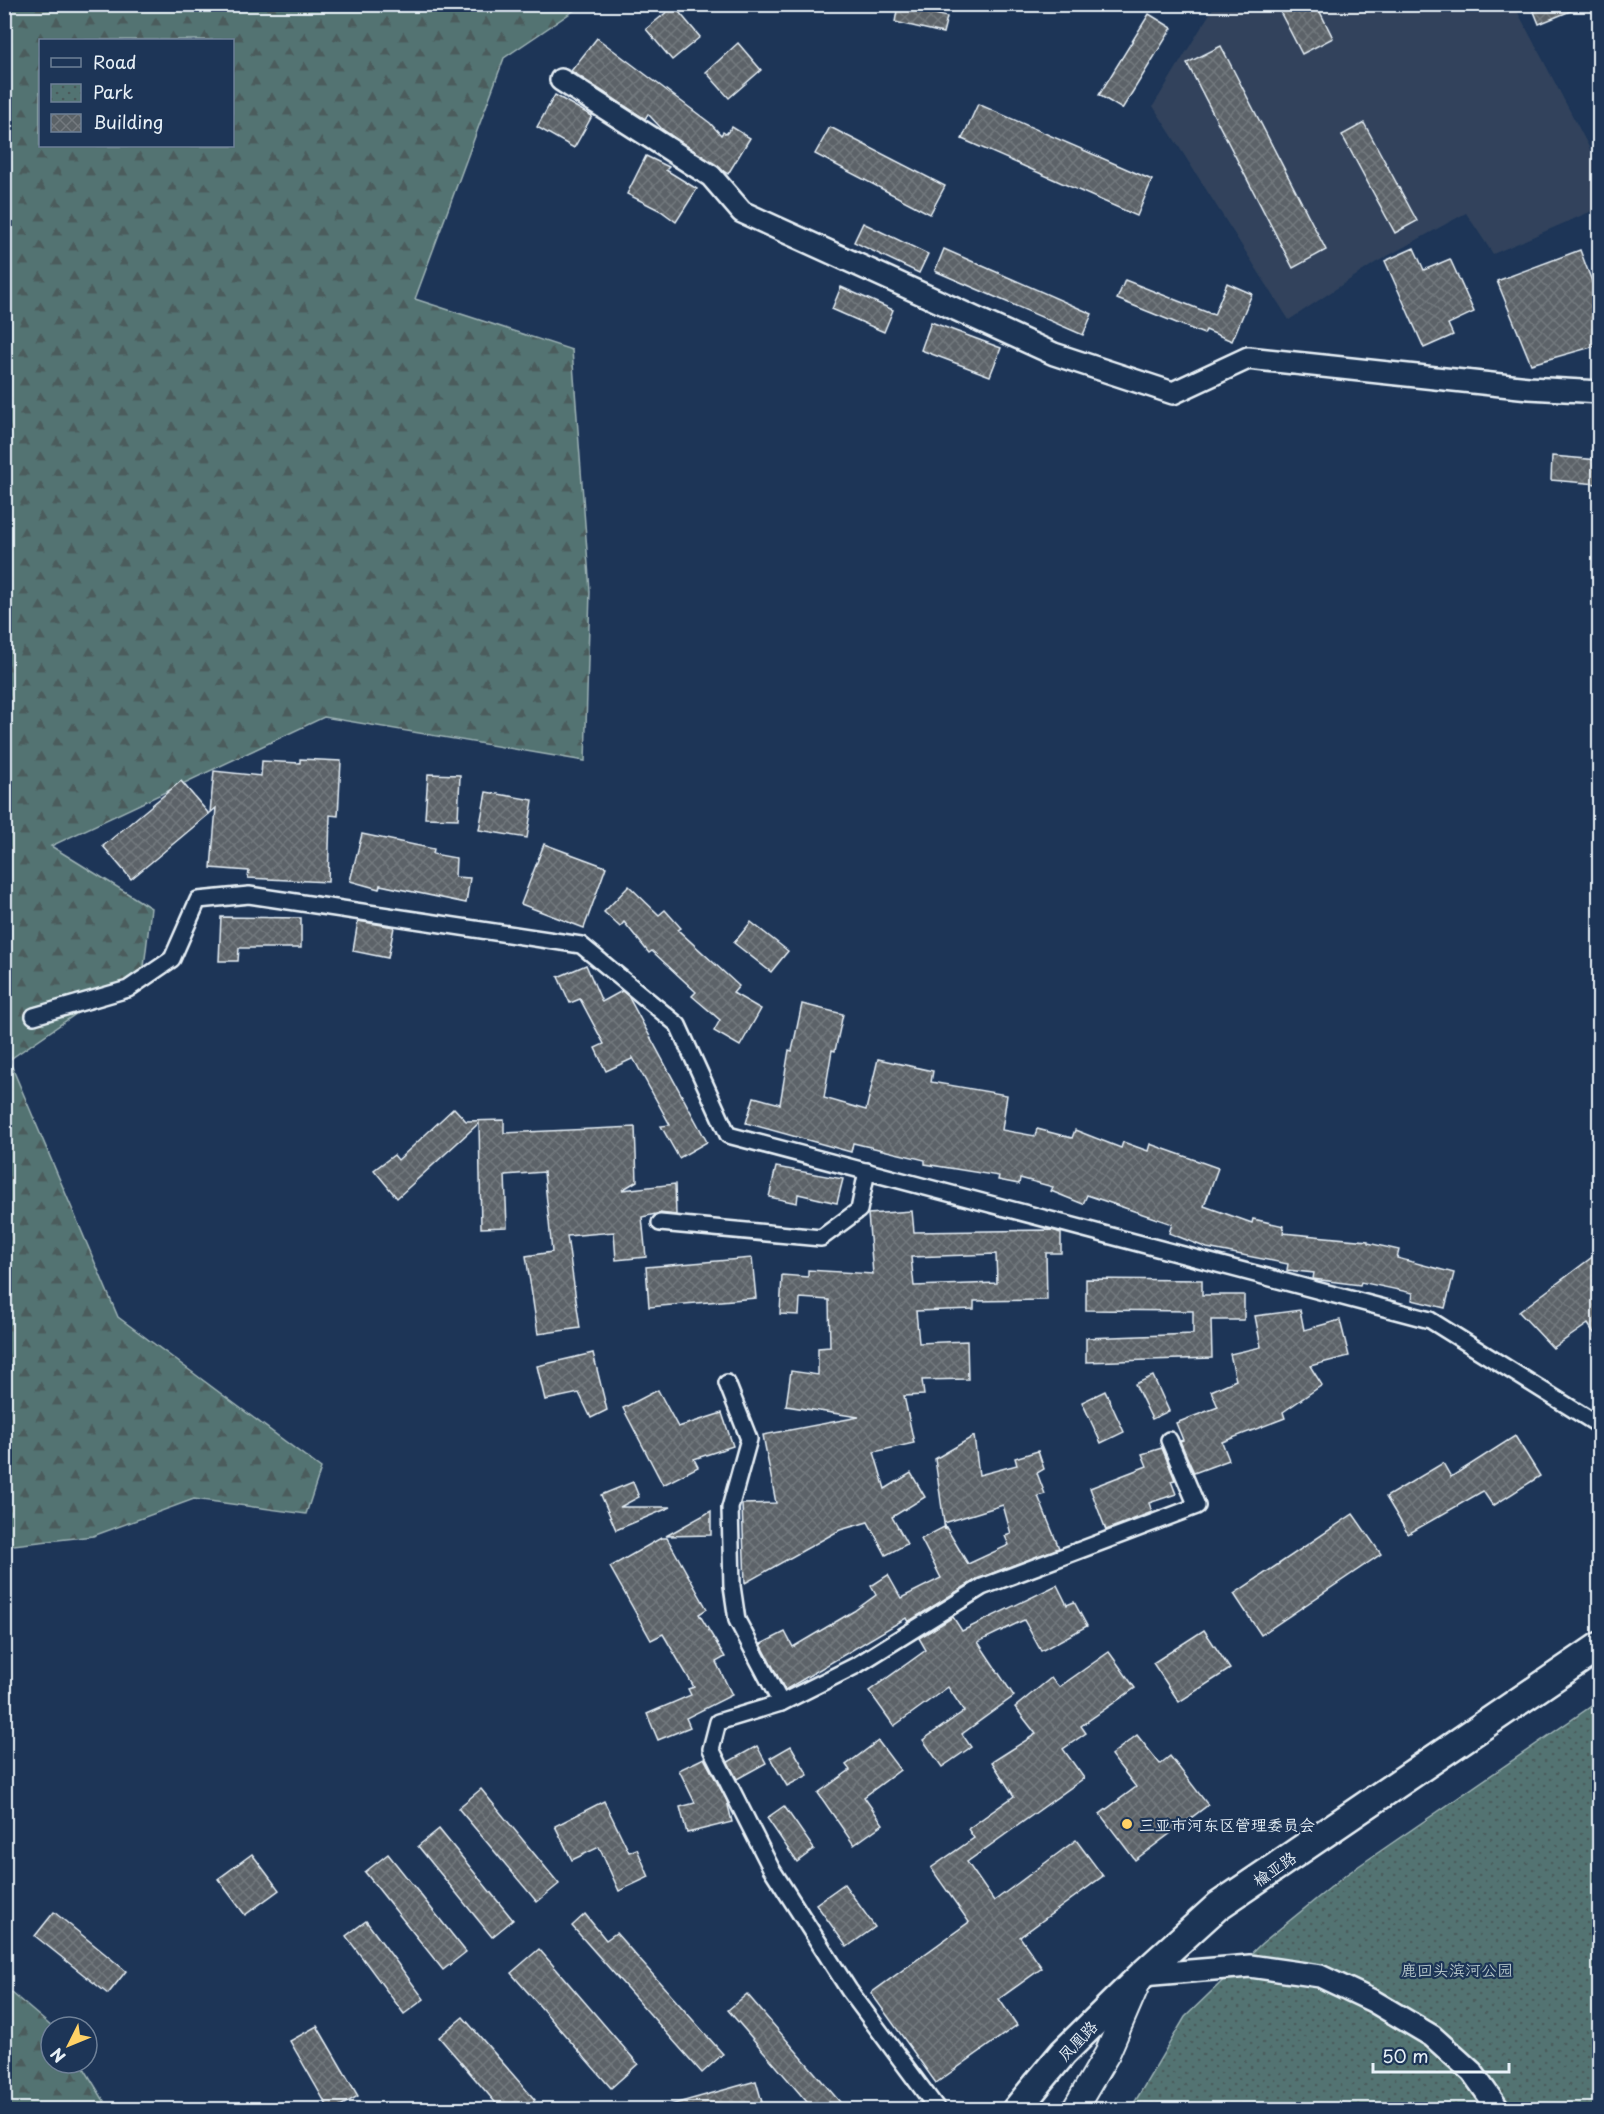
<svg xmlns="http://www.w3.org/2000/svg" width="1604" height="2114" viewBox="0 0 1604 2114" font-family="'Playpen Sans','LXGW WenKai TC',sans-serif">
<defs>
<pattern id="forest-firs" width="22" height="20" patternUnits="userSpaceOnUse" patternTransform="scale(1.5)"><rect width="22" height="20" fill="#527372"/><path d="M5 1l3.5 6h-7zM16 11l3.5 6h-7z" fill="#4b5b5c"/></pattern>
<pattern id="park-dots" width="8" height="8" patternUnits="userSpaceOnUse" patternTransform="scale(1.5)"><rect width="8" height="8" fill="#527372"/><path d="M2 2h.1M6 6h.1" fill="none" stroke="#4b5b5c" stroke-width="1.8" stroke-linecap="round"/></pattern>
<pattern id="building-cross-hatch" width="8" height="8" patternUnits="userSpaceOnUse" patternTransform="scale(1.5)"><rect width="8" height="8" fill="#5b6267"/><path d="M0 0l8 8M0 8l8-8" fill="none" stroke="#73797e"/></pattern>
</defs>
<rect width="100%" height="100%" fill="#1d3557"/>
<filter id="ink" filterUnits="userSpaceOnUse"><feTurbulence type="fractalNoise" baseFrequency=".0167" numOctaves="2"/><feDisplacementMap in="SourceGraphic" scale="12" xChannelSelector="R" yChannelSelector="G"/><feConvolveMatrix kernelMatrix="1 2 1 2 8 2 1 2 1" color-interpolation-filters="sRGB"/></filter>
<g filter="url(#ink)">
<path fill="#30425c" d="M1215,5H1514L1599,166V208L1493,254L1466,213L1375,263L1289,320L1153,106Z"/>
<g fill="url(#forest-firs)" stroke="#9db2b5" stroke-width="1.5" fill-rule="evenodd">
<path d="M4,5H582L504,58L415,299L572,350L590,591L585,761L324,717L51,846L151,908L144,967L9,1060L118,1317L321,1468L306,1514L194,1499L93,1536L5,1546ZM40,40H232V146H40Z"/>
<path d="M5,1987L52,2027L51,2063H81L109,2109H5Z"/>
</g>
<path fill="url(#park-dots)" stroke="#9db2b5" stroke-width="1.5" d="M1599,1701V2109L1130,2110L1185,2017L1262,1943L1347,1874Z"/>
<g fill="url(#building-cross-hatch)" stroke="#e8f1f8" stroke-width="1.5" fill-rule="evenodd">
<path d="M1276,4H1316L1333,38L1302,54Z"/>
<path d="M1531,4H1585V5L1539,24Z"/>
<path d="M898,5L947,17L943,33L895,22Z"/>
<path d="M674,6L700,37L672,60L646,29Z"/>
<path d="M1149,14L1172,28L1122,109L1099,95Z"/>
<path d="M597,38L710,123L721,135L723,132L726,134L732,127L750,138L728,174L662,129L648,114L645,119L571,71Z"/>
<path d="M738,43L761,70L729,98L706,72Z"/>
<path d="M1221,46L1326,250L1293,268L1187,63Z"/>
<path d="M555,95L592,116L574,148L537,127Z"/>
<path d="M978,104L1152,180L1137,216L962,139Z"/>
<path d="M1364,123L1417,221L1395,233L1342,135Z"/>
<path d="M830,127L945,186L930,214L815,154Z"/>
<path d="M646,156L669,167L666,170L697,189L676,222L661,211L627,194Z"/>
<path d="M863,223L928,254L919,273L854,242Z"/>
<path d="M1414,248L1424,270L1450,259L1474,312L1448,324L1453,335L1424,348L1385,261Z"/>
<path d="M944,249L1092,314L1083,335L935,271Z"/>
<path d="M1580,250L1599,300V345L1531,364L1497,281Z"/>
<path d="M1125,280L1214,315L1227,283L1252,294L1232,341L1206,330L1204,334L1117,299Z"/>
<path d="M841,287L893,310L884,332L832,309Z"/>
<path d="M931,322L1001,348L990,376L921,350Z"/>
<path d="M1552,456L1599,460L1598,484L1551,480Z"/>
<path d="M300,759L341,761L338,816L330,815L328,882L248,878L249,871L211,868L216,808L210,813L214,771L261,776L262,761L300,763Z"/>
<path d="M428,774L460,775L458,819L425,818Z"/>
<path d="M181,781L209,814L131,879L103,846Z"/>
<path d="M486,792L533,800L527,838L479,830Z"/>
<path d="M362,834L434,849L433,854L456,858L455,877L470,878L466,903L380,885L379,889L350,881Z"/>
<path d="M544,844L606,867L584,928L521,904Z"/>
<path d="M629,886L659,915L665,910L681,928L678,930L739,986L733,993L761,1009L740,1046L714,1031L720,1020L692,996L696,992L652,951L649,953L624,922L620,927L604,912Z"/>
<path d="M221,917L301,918V948H239L238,961H219Z"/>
<path d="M358,921L394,927L388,958L353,951Z"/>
<path d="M751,922L788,951L771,972L734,943Z"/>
<path d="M586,965L602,1002L622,991L628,996L707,1142L679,1158L661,1126L670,1125L632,1056V1059L606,1071L595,1048L604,1044L580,999L570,1003L558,977Z"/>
<path d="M802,1004L843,1014L835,1051L832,1050L824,1098L866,1110L878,1059L933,1071L931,1082L1007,1095L1002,1130L1035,1136L1037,1129L1072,1138L1075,1130L1121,1148L1123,1142L1148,1151L1150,1144L1218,1168L1204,1206L1252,1223L1253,1219L1284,1226L1283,1233L1368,1241V1243L1399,1250L1397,1258L1454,1273L1445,1308L1412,1300L1413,1293L1361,1282L1360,1285L1313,1279L1314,1273L1287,1270L1288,1264L1207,1248L1169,1233L1172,1224L1087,1195L1083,1204L1051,1191L1053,1187L1020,1178L1019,1184L998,1180L999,1176L925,1164V1160L853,1143L851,1152L746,1123L754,1097L780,1104L789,1050L792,1051Z"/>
<path d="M454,1108L466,1121L504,1120V1133L635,1127L637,1181L622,1190L675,1184L676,1215L660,1213L642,1217L646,1257L616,1260L614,1232L567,1236L580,1328L538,1334L526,1256L552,1252L544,1172L505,1175L507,1227L481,1228L479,1123L397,1198L374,1170L394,1155L398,1160Z"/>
<path d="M776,1167L843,1179L837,1203L798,1194L797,1203L769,1197Z"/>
<path d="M912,1211L914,1232L1052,1230L1061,1233V1253H1046L1047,1300L974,1301V1309L916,1311L919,1343L967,1341L968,1379L922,1380L924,1395L904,1396L914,1443L874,1452L885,1489L911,1473L925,1497L892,1517L907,1544L886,1555L868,1522L840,1530L745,1583L742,1504L776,1503L763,1435L859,1417L786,1406L791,1371L818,1375V1348L830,1347L829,1300L800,1298L799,1315L780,1314L782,1275L808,1277V1270L873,1274L868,1214ZM996,1254L997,1283L914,1286L911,1257Z"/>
<path d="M1599,1252V1341L1588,1324L1553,1348L1519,1312Z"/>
<path d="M752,1258L756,1298L649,1307L646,1267Z"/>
<path d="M1086,1279L1202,1280V1295H1244V1320H1211L1212,1358L1086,1362V1338L1193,1334V1311L1086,1310Z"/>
<path d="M1300,1310L1304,1330L1340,1320L1349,1356L1310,1366L1322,1385L1283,1412L1285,1418L1222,1442L1229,1460L1194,1473L1180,1441L1183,1440L1176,1423L1218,1407L1211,1391L1236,1380L1230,1354L1261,1347L1255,1316Z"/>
<path d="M593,1353L607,1410L591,1418L579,1393L545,1400L537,1366Z"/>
<path d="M1153,1376L1169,1411L1152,1419L1135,1384Z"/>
<path d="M658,1390L678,1427L722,1413L733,1446L694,1459L698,1467L663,1485L623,1408Z"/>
<path d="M1105,1391L1124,1432L1101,1443L1082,1402Z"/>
<path d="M974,1436L979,1475L1017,1465L1015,1458L1038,1451L1044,1469L1037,1473L1045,1494L1038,1496L1059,1548L977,1579L908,1622L906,1618L785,1690L761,1644L785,1632L793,1647L854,1611L876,1595L871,1586L888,1575L901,1598L941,1578L921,1539L944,1527L945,1530L944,1524L968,1564L1009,1545L1005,1536L1011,1534L1003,1505L944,1523L935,1459Z"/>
<path d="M1515,1436L1540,1476L1493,1506L1483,1491L1408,1534L1386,1497L1443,1463L1451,1477Z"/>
<path d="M1162,1448L1175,1480L1171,1481L1176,1494L1149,1503L1152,1512L1106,1530L1090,1488L1147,1466L1142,1454Z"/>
<path d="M633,1482L639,1497L620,1507H671L616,1530L601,1495Z"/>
<path d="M711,1511V1535L666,1536Z"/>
<path d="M1353,1514L1381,1554L1261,1635L1234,1594Z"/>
<path d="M661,1538H667L707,1609L699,1614L725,1657L716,1662L732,1695L686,1718L690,1727L658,1740L647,1714L691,1695L688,1689L694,1687L663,1634L651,1640L610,1567Z"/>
<path d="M1057,1585L1067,1605L1074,1602L1087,1626L1041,1651L1024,1620L978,1642L1014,1696L962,1734L971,1747L942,1767L923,1740L964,1711L948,1687L894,1726L869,1691L926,1650L919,1638L953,1617L962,1631Z"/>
<path d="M1204,1630L1230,1669L1179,1702L1153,1663Z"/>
<path d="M1109,1652L1135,1688L1081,1726L1086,1733L1063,1749L1084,1778L967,1862L994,1901L1076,1840L1103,1876L1020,1937L1042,1968L999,1999L1017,2025L936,2083L871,1993L969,1922L931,1868L974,1838L968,1829L1014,1796L992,1762L1036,1734L1015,1707L1051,1678L1059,1687Z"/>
<path d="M1137,1735L1160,1764L1170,1756L1208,1805L1135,1860L1100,1814L1136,1787L1111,1755Z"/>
<path d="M878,1741L900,1770L864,1797L883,1824L854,1845L818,1793L850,1770L846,1765Z"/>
<path d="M757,1746L766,1763L737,1779L728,1762Z"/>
<path d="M791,1746L808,1775L787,1786L770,1758Z"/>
<path d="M704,1758L727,1801L732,1822L687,1833L680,1807L695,1803L679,1770Z"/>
<path d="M481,1789L559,1884L537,1902L458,1808Z"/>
<path d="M604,1801L629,1852L637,1849L649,1877L619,1891L599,1847L572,1860L555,1826Z"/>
<path d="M784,1806L814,1849L797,1862L767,1818Z"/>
<path d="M439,1829L513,1920L492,1937L418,1846Z"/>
<path d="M252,1854L279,1890L245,1915L218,1879Z"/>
<path d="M388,1854L466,1952L443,1970L365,1872Z"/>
<path d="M844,1884L875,1927L847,1947L816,1904Z"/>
<path d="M54,1912L126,1971L108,1994L35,1936Z"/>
<path d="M585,1914L606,1940L616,1933L723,2054L702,2073L572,1926Z"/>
<path d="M366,1921L424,1999L404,2014L346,1936Z"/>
<path d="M539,1949L638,2064L611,2088L511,1973Z"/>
<path d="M747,1994L846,2109H813L728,2010Z"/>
<path d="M463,2017L535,2100L524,2109H501L439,2037Z"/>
<path d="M317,2026L358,2096L335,2109H329L290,2041Z"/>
<path d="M756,2081L764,2109H670V2105Z"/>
</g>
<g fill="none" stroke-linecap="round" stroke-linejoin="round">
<g stroke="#e8f1f8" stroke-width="20">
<g id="street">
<path d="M34,1016L128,989L172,959L198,900L249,895L581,945L678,1025L728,1135L1430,1320L1600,1426"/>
<path d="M660,1223L821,1238L859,1210L867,1171"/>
<path d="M727,1383L749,1439L730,1508L732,1586L737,1620L781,1703L718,1722L711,1749L771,1868L849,1990L938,2110"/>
<path d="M781,1703L857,1665L982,1587L1197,1506L1169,1440"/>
</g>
</g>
<g stroke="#e8f1f8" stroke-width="26">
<g id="secondary">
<path d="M561,80L711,176L742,212L1054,354L1173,393L1248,358L1529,388L1600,392"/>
<path d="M1142,1975L1250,1966L1320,1976L1373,2001L1432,2036L1472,2072L1499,2110"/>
</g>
</g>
<g stroke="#e8f1f8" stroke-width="28">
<path id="primary" d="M1074,2110L1107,2054L1139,1980"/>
</g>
<g stroke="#e8f1f8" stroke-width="32">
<path id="highway" d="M1016,2110L1063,2053L1142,1975L1218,1906L1600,1646"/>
</g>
<use href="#street" stroke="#1d3557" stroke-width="15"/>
<use href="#secondary" stroke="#1d3557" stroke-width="21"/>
<use href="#primary" stroke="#1d3557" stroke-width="24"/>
<use href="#highway" stroke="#1d3557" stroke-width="27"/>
</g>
</g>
<circle fill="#ffd166" stroke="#1d3557" stroke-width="2" cx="1127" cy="1824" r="6"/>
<g text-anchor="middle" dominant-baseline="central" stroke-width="4.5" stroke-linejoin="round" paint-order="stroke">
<g font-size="16" fill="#e8f1f8" stroke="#1d3557" text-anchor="start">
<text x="1139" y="1824">三亚市河东区管理委员会</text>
</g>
<g font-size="16" fill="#e8f1f8" stroke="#1d3557">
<text transform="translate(1274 1868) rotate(-34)">榆亚路</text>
<text transform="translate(1077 2040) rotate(-46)">凤凰路</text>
</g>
<g font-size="16" fill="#b4c5c9" stroke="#1d3557">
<text x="1457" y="1969">鹿回头滨河公园</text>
</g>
</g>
<rect width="1604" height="2114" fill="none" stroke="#1d3557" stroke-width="24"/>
<rect x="12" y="12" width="1580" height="2090" fill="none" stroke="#e8f1f8" stroke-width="2" filter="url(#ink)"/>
<rect x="39" y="39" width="195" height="108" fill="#1d3557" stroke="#6e8097" stroke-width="1.5"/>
<rect x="51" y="58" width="30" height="9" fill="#1d3557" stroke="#6e8097" stroke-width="1.5"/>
<text x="93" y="69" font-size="18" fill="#e8f1f8">Road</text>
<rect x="51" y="84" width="30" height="18" fill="url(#park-dots)" stroke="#6e8097" stroke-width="1.5"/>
<text x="93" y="99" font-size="18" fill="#e8f1f8">Park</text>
<rect x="51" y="114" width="30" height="18" fill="url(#building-cross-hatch)" stroke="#6e8097" stroke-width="1.5"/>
<text x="93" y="129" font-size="18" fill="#e8f1f8">Building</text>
<g transform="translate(69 2045) rotate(227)"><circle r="28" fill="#1d3557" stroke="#6e8097" stroke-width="1.5"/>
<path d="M0-4.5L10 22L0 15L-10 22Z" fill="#ffd166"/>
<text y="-9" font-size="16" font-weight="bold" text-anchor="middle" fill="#e8f1f8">N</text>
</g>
<path d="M1373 2063v9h136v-9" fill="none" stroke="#e8f1f8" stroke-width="3"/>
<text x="1382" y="2063" font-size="18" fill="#e8f1f8" stroke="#1d3557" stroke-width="4.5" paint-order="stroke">50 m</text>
</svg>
